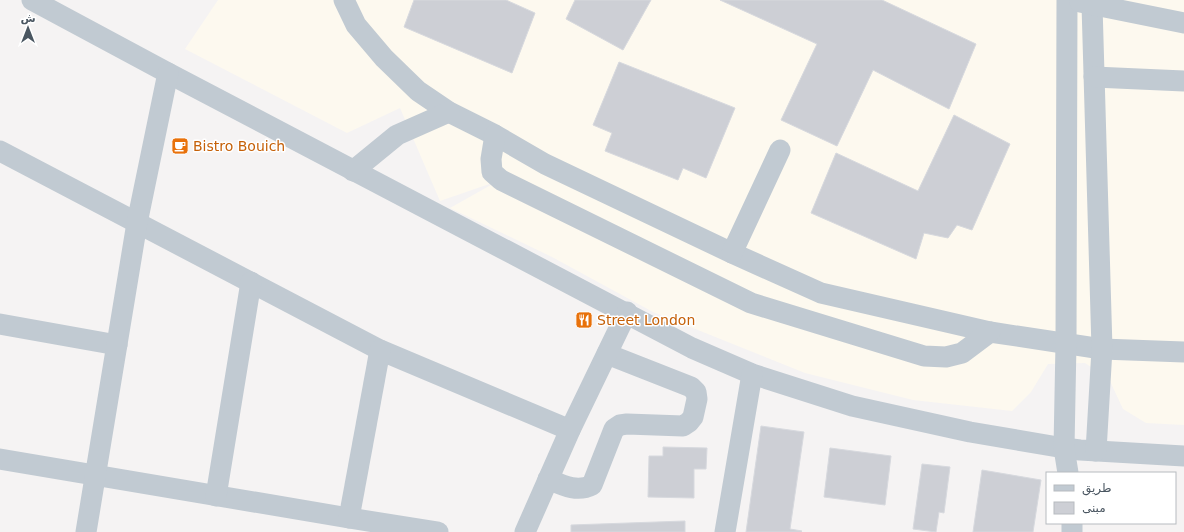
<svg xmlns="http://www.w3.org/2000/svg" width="1184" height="532" viewBox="0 0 1184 532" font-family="'DejaVu Sans',Vazirmatn,sans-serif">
<rect width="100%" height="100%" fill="#f5f3f3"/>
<path fill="#fdf9ef" d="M218,0H1184V425L1146,423L1123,409L1109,379L1085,363L1048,364L1031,392L1012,411L913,400L805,373L653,312L552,257L450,208L498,181L440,201L400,108L347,133L185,49Z"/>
<g fill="#cdcfd5" stroke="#d7d9de">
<path d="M414,0H506L535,13L512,73L404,27Z"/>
<path d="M575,0H651L623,50L566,19Z"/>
<path d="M720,0H882L976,44L949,109L873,70L837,146L781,120L817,44Z"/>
<path d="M619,62L735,108L706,178L683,168L678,180L605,151L612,133L593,125Z"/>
<path d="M954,115L1010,144L972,230L957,225L948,238L924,233L916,259L811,213L836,153L918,191Z"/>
<path d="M761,426L804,432L790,529L802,531L801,532H746Z"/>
<path d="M663,447L707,448L706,469H694V498L648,497L649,456H663Z"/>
<path d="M830,448L891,456L885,505L824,497Z"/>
<path d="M922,464L950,467L944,513L939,512L936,532L913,529Z"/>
<path d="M982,470L1041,480L1033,532H973Z"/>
<path d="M685,521V532H571V525Z"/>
</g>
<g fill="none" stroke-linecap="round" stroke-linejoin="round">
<g stroke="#c1cad2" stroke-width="21">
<path d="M32,0L168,73L692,348L752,374L852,406L970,432L1064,448L1080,450L1184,456"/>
<path d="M344,0L356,25L384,58L418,91L449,112L495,135L545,164L732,253L821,293L990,332L1102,349L1184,352"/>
<path d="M1067,0L1066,343L1064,448L1068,473"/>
<path d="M1093,0L1092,5L1102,349L1096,451"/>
<path d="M1080,2L1184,23"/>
<path d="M1094,77L1184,81"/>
<path d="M495,135L491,159L492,172L501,180L751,303L924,356L946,357L962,353L990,332"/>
<path d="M0,151L380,350L570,430"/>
<path d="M353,171L397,135L449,112"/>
<path d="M732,253L780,150"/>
<path d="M0,324L117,345"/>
<path d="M0,459L349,518L438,532"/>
<path d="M548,479C562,485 577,493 592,485L614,429L620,425L627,424L683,426L689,422L693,417L697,399L696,392L691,387L607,354"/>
<path d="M216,496L251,282"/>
<path d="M349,518L380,350"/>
<path d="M86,532L137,223L168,73"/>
<path d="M525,532L570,430L627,312"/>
<path d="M725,532L752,374"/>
<path d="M1072,532V523"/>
</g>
</g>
<defs>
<g id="cafe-square" transform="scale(0.9)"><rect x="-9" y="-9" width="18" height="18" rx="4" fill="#e8710a" stroke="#fff"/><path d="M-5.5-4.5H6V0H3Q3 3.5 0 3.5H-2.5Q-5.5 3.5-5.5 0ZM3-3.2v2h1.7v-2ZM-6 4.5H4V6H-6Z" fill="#fff"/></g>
<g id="restaurant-square" transform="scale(0.9)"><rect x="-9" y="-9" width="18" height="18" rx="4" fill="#e8710a" stroke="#fff"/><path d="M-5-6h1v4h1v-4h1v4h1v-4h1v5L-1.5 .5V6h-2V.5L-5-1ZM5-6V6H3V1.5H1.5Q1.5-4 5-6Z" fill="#fff"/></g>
</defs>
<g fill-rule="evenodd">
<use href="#cafe-square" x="180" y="146"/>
<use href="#restaurant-square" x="584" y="320"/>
</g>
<g text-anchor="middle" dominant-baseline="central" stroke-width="3" stroke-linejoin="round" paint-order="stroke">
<g font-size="14" fill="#c56008" stroke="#fff" text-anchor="start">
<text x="193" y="146">Bistro Bouich</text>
<text x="597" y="320">Street London</text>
</g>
</g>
<rect x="1046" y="472" width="130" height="52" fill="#ffffff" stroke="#b7bbc0"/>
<rect x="1054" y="485" width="20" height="6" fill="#c1cad2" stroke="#b7bbc0"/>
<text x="1082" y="492" font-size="12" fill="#4a5661">طريق</text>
<rect x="1054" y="502" width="20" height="12" fill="#cdcfd5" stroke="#b7bbc0"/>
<text x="1082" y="512" font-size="12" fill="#4a5661">مبنى</text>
<g transform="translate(28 28)" stroke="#ffffff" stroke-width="3" paint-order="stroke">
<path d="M0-3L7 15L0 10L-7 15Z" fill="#4a5661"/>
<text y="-6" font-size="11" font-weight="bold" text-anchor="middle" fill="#4a5661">ش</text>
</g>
</svg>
